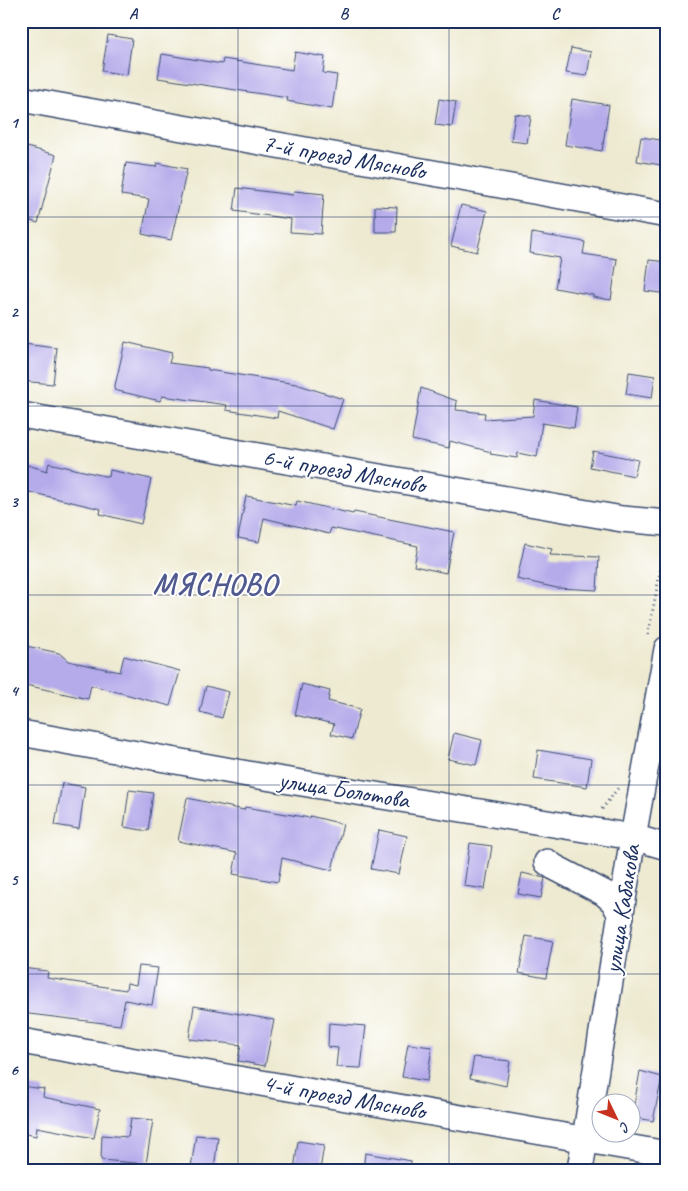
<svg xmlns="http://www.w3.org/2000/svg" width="688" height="1191" viewBox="0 0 688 1191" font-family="Caveat,sans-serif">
<rect width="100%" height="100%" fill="#fff"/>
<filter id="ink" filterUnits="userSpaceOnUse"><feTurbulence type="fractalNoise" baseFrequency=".02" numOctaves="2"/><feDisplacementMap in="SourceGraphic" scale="10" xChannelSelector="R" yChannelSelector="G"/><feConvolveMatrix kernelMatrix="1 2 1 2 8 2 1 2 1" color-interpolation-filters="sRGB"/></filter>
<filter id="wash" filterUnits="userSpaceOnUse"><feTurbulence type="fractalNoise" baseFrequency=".0096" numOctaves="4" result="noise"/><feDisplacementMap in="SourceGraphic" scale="20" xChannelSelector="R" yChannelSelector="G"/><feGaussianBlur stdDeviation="1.12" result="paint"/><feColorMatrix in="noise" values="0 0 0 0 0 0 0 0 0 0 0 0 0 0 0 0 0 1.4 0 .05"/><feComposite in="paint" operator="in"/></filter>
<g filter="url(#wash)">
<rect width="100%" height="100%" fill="#eeead1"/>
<g id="blocks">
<g fill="#b5abea">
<path d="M108,35L132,39L127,75L102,71Z"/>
<path d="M571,48L591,52L587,76L566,73Z"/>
<path d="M295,52L325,57L323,73L337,75L332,109L287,101L288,98L158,78L162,54L222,64L223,59L292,70Z"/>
<path d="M439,99L456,102L452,127L435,125Z"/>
<path d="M572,99L609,105L602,151L565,145Z"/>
<path d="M515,114L531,116L527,143L511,141Z"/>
<path d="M641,137L667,141V166L637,161Z"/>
<path d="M27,147L56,155L38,223L21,218V168Z"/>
<path d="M126,163L156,167L157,163L187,169L171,240L142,234L149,199L121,195Z"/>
<path d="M237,188L293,195L294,191L324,194L321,234L290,232L291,219L234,211Z"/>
<path d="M461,205L487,211L477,252L451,246Z"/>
<path d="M375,206L397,207L396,232H375Z"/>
<path d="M532,233L585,242L583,254L617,259L611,300L593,297V295L555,288L560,258L530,253Z"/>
<path d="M649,260L667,262V294L645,291Z"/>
<path d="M125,342L172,353L169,363L208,368V370L296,384L343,399L333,429L278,411L277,418L226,410L227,405L162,396L160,401L114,390Z"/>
<path d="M23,344L57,348L53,384L21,381Z"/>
<path d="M629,372L655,376L652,398L626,394Z"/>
<path d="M421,388L457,401L456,410L485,413L484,419L533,416L535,400L577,407L574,428L542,423L537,457L518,453L517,458L490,454L491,452L450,441L449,448L412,440Z"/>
<path d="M593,451L638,460L634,476L590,467Z"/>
<path d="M21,463L47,471L49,463L109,477L110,470L151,479L141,524L100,514L101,509L21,490Z"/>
<path d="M246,496L296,506L297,501L353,514L354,512L454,532L446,573L414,566L418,546L331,528L329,534L264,518L259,542L238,538Z"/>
<path d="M525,543L552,549L550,555L599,557L597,590L557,588L517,579Z"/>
<path d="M21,645L59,653L68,661L120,672L124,656L180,671L170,706L91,685L88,699L21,684Z"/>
<path d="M302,684L330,691L328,701L360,709L352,739L331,734L334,724L295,715Z"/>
<path d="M206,686L229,692L222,718L200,712Z"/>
<path d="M454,733L482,740L476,765L448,759Z"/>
<path d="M538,750L591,759L587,787L534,779Z"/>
<path d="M62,783L85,787L79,829L55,825Z"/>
<path d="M129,790L153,793L148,831L124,827Z"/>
<path d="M187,798L244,810L245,807L310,818V816L343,824L332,870L282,858L278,882L233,874L237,853L178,841Z"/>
<path d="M379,830L407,836L399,874L371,869Z"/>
<path d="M470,843L492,846L485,889L464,886Z"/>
<path d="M522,873L545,878L541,898L518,894Z"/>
<path d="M526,936L553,941L546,978L519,973Z"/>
<path d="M139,966L158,968L152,1005L125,1000L120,1025L21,1013V968L48,971L47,978L126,990L127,983L136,985Z"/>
<path d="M194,1006L274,1020L265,1066L238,1061L241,1045L189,1039Z"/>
<path d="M329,1023L366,1026L361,1068L336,1067L338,1048L328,1047Z"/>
<path d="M408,1044L432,1047L427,1081L402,1077Z"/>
<path d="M474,1057L510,1061L506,1086L470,1078Z"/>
<path d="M640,1071L662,1077L653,1121L632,1117Z"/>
<path d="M21,1086L44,1089L43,1097L100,1109L94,1138L37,1127L36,1136L21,1133Z"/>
<path d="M131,1118L153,1120L146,1164L101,1160L102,1135L128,1137Z"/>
<path d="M196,1135L218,1137L214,1170L191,1167Z"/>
<path d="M298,1141L324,1145L320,1170H294Z"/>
<path d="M365,1153L411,1161L410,1170H363Z"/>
</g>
</g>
</g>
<g filter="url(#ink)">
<use href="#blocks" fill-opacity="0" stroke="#3b4b6f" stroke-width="1"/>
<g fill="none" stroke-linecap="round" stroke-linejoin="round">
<g stroke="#3b4b6f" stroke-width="28">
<g id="minor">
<path d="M21,99L667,215"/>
<path d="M21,415L622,519L667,523"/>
<path d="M21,733L259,776L633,837L667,847"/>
<path d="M547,862L554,867L604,893L614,902L621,916"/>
<path d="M21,1041L667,1154"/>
<path d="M580,1170L633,837L667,649"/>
</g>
</g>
<g stroke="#3b4b6f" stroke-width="3" stroke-dasharray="1 4" stroke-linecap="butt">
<path d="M648,635L665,546"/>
<path d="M602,809L618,788"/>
</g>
<use href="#minor" stroke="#fff" stroke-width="25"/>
</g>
</g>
<path fill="none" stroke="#1b2f5e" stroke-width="1" stroke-opacity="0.55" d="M238,21V1170M449,21V1170M21,217H667M21,406H667M21,595H667M21,785H667M21,974H667"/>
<g text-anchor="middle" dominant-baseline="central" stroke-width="4" stroke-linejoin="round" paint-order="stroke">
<g font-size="25" fill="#1b2f5e" stroke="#fff">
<text transform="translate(344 157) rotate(10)">7-й проезд Мясново</text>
<text transform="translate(344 471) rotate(10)">6-й проезд Мясново</text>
<text transform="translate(344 790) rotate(9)">улица Болотова</text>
<text transform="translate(622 909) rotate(-81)">улица Кабакова</text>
<text transform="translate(344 1097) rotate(10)">4-й проезд Мясново</text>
</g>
<g font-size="30" font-weight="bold" letter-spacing="1" fill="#515a8f" stroke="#fff">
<text x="215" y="584">МЯСНОВО</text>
</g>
</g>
<rect width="688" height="1191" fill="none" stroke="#fff" stroke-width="55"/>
<g transform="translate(616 1118) rotate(133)"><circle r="24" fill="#ffffff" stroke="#a4acbf"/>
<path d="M0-4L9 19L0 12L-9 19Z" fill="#c8321e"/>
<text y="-8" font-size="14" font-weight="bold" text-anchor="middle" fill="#1b2f5e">С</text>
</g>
<rect x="28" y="28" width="632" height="1136" fill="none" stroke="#1b2f5e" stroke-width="2"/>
<g font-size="16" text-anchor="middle" font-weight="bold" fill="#1b2f5e">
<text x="133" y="19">A</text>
<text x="344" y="19">B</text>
<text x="555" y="19">C</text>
<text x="14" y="128">1</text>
<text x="14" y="317">2</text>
<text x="14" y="507">3</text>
<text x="14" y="696">4</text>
<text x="14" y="885">5</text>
<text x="14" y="1075">6</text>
</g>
</svg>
